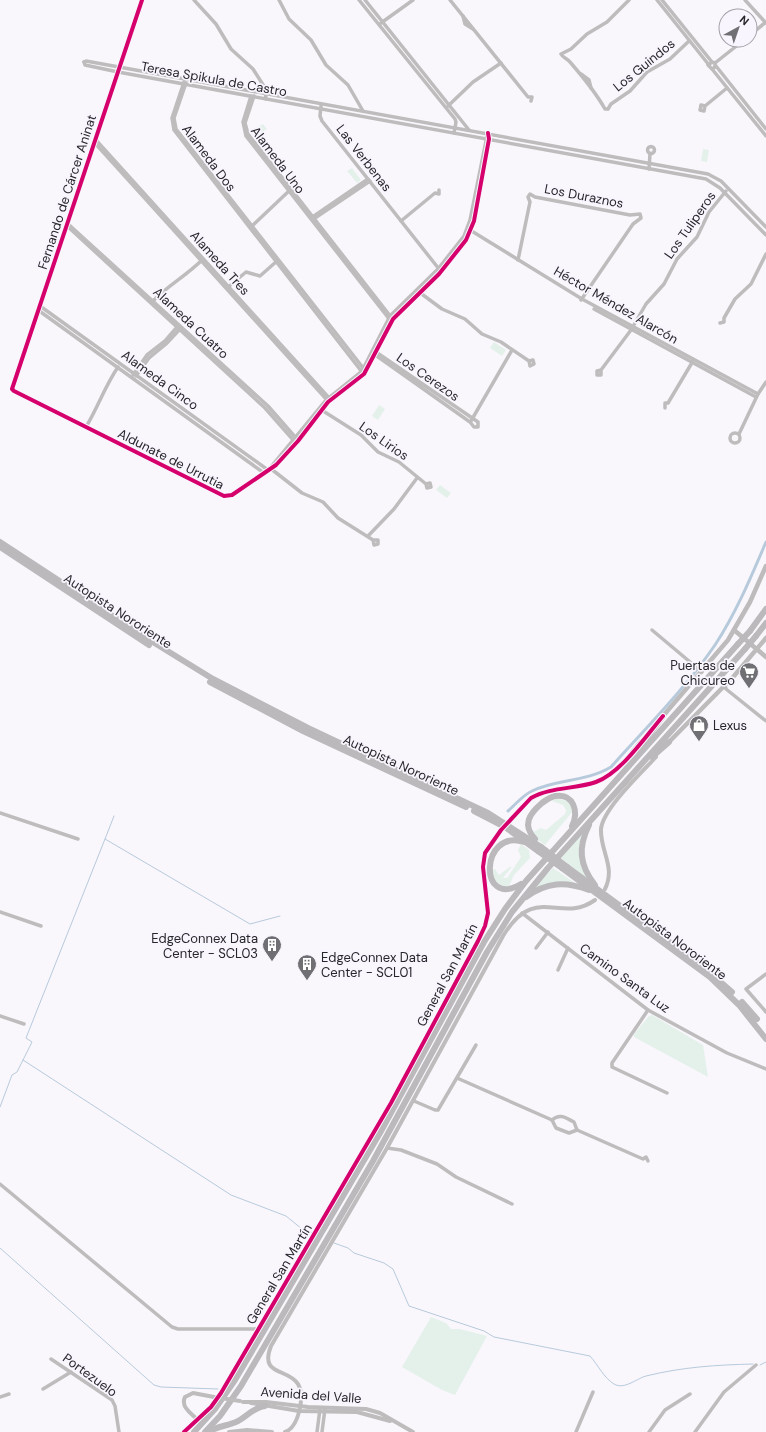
<svg xmlns="http://www.w3.org/2000/svg" width="766" height="1432" viewBox="0 0 766 1432" font-family="'DM Sans',sans-serif">
<rect width="100%" height="100%" fill="#f9f7fc"/>
<g fill="#e4f1eb">
<path d="M263,124L267,129L255,136L251,131Z"/>
<path d="M703,149L709,150L707,162L701,161Z"/>
<path d="M352,168L361,180L357,183L347,171Z"/>
<path d="M494,342L506,350L502,356L490,348Z"/>
<path d="M379,405L385,409L378,420L372,416Z"/>
<path d="M440,485L451,493L447,498L436,490Z"/>
<path d="M556,798L570,802L573,811L545,845L536,839L533,832L541,828L546,830L565,814L566,810L563,805L552,801Z"/>
<path d="M586,829L582,838L587,879L561,858Z"/>
<path d="M521,844L529,850L530,858L514,875L509,886L503,887L495,881L492,870L495,869L499,875L511,866V868L503,878H507L521,857L518,850Z"/>
<path d="M553,868L575,883L530,892Z"/>
<path d="M652,1015L703,1045L708,1077L634,1037V1034L649,1016Z"/>
<path d="M431,1317L446,1323L451,1329H460L487,1336L455,1395L442,1390L402,1367Z"/>
</g>
<g fill="none" stroke-linecap="round" stroke-linejoin="round">
<g stroke="#b7cadc" stroke-width="1">
<path d="M114,816L105,839L250,924L280,916"/>
<path d="M23,1060L231,1195L286,1216L302,1229L313,1233"/>
<path d="M0,1107L12,1075L17,1072L32,1042L26,1038L105,839"/>
<path d="M334,1243L348,1248L354,1253L384,1263L393,1269L409,1306L484,1331L494,1337L590,1356C598,1365 604,1378 614,1384C624,1390 636,1379 646,1376C683,1367 715,1365 753,1364"/>
<path d="M0,1248L154,1385L161,1387L218,1389"/>
<path d="M760,1365L766,1362"/>
</g>
<path stroke="#b7cadc" stroke-width="3" d="M508,811C515,805 523,795 532,791C557,779 586,782 611,767C646,728 685,689 715,645C736,613 751,577 766,542"/>
<g stroke="#bebcbc" stroke-width="3.5">
<path d="M142,0L12,389L14,391L224,496L232,495L276,465L298,441L328,402L364,374L393,319L439,274L466,240L474,221L489,139L488,133"/>
<path d="M194,0L216,24L231,49L253,69L265,88L266,99"/>
<path d="M279,0L289,19L311,40L326,65L348,85L363,111"/>
<path d="M359,0L455,119L456,122L454,133"/>
<path d="M365,0L469,130"/>
<path d="M450,0L528,97H532L531,101"/>
<path d="M629,0L607,22L587,34L571,49L561,54C563,58 567,58 570,62C583,77 596,93 605,109H608L611,104L630,91L647,72L670,59L689,41"/>
<path d="M657,0L709,65"/>
<path d="M662,0L712,62L715,63V67L712,69L708,65L712,62"/>
<path d="M745,0L766,23"/>
<path d="M463,16L465,24L473,29"/>
<path d="M381,23L413,0"/>
<path d="M750,35L766,22"/>
<path d="M84,62L85,65L118,72L706,179L720,188L766,235"/>
<path d="M84,62L86,61L119,67L708,174L721,181L766,227"/>
<path d="M715,63L744,40"/>
<path d="M716,66L766,129"/>
<path d="M712,69L766,136"/>
<path d="M581,74L589,80L591,88"/>
<path d="M184,82L172,118L174,130L362,372"/>
<path d="M186,83L174,118L176,129L364,369"/>
<path d="M251,96L243,122L246,136L390,320"/>
<path d="M254,96L245,123L248,134L391,317"/>
<path d="M321,106L320,116L322,121L439,269"/>
<path d="M448,106L473,82L501,63"/>
<path d="M705,106L701,105L700,110L704,111L705,106L727,88"/>
<path d="M95,139L330,399"/>
<path d="M94,142L328,401"/>
<circle cx="651" cy="150" r="3.5"/>
<path d="M649,169L650,154"/>
<path d="M311,218L368,179"/>
<path d="M312,220L370,181"/>
<path d="M401,221L435,193L439,194V190"/>
<path d="M67,223L268,406L296,438"/>
<path d="M66,225L265,408L295,442"/>
<path d="M251,227L290,190"/>
<path d="M470,230L582,299L758,394"/>
<path d="M518,260L530,202L528,197L530,194L535,197L630,215L640,214L641,218L633,224L581,300"/>
<path d="M227,288L246,272L260,276L277,261"/>
<path d="M419,292L442,309L465,319L482,334L501,342L529,361L533,360L534,364L530,366L529,361"/>
<path d="M152,302C167,286 186,276 202,260"/>
<path d="M40,306L268,470"/>
<path d="M594,309L756,397"/>
<path d="M38,310L264,473"/>
<path d="M720,323L724,322V318L735,299L751,284L766,254"/>
<path d="M374,354L470,422L474,427H478V422L376,352"/>
<path d="M601,370V375H597V371L601,370L631,330L646,304L664,284L677,259L697,237L709,212L726,191"/>
<path d="M133,375L147,355L165,341L178,326"/>
<path d="M136,376L149,358L166,344L180,329"/>
<path d="M665,408V403H668L693,361"/>
<path d="M320,409L361,435L378,452L399,462L426,484L430,483L431,487L427,488L426,484"/>
<path d="M471,421L512,350"/>
<path d="M86,427C98,407 105,386 118,367"/>
<circle cx="735" cy="438" r="5"/>
<path d="M739,434L758,394L766,382"/>
<path d="M270,468L326,400L362,371L390,316L438,269L464,236L470,220L487,136"/>
<path d="M270,468L302,493L323,502L338,518L373,540L374,545L378,544V540H373"/>
<path d="M368,536L394,509L417,478"/>
<path d="M652,630L702,672"/>
<path d="M725,685L726,689L766,721"/>
<path d="M0,813L78,839"/>
<path d="M0,912L41,926"/>
<path d="M522,913L648,1010L727,1053L766,1069"/>
<path d="M536,948L548,932"/>
<path d="M558,970L568,948"/>
<path d="M766,974L746,989L766,1012"/>
<path d="M648,1010L612,1063V1067L667,1093"/>
<path d="M0,1016L24,1024"/>
<path d="M457,1078L552,1120"/>
<path d="M414,1101L435,1110H438L476,1045"/>
<path d="M552,1120C560,1113 566,1118 574,1122L577,1130"/>
<path d="M552,1120L556,1128L569,1133L577,1130"/>
<path d="M577,1130L643,1159L646,1157L648,1161"/>
<path d="M387,1148L401,1150L437,1164L456,1177L512,1204"/>
<path d="M0,1184L172,1327L178,1329H258"/>
<path d="M51,1359L112,1400L115,1406L119,1432"/>
<path d="M43,1389L71,1372"/>
<path d="M0,1397L9,1394"/>
<path d="M317,1432L320,1409"/>
<path d="M322,1432L325,1409"/>
<path d="M576,1432L593,1392"/>
<path d="M649,1432L665,1410L690,1394"/>
<path d="M695,1432L724,1392L756,1365"/>
</g>
<g stroke="#bebcbc" stroke-width="4">
<path d="M510,821C516,813 523,804 531,799C549,786 583,790 605,778C619,770 630,754 641,741"/>
<path d="M605,889C616,867 600,851 601,829C603,809 641,773 656,757"/>
<path d="M243,1402H266L308,1407L366,1409L380,1413L413,1432"/>
<path d="M251,1403L299,1411L357,1412L390,1421"/>
<path d="M198,1420C192,1414 180,1407 185,1397L193,1393L214,1397"/>
<path d="M184,1432L211,1407L221,1393L391,1103L478,941L485,926L488,913L483,859L488,847L501,830"/>
<path d="M229,1432L247,1430L272,1432"/>
<path d="M285,1432C299,1427 305,1396 298,1384C288,1368 259,1376 271,1346L387,1148L503,936C536,882 560,925 595,900"/>
</g>
<g stroke="#bdbbbc" stroke-width="4.5">
<path d="M734,630L766,657"/>
<path d="M663,716L728,640L750,602L766,566"/>
<path d="M669,742L734,676L766,638"/>
</g>
<g stroke="#bbb9bb" stroke-width="6">
<path d="M0,542L148,639L213,679L308,728L488,813L541,847"/>
<path d="M0,547L149,645"/>
<path d="M750,631L766,609"/>
<path d="M756,636L766,623"/>
<path d="M210,682L303,731L466,807"/>
<path d="M638,750L663,716"/>
<path d="M652,757L669,742"/>
<path d="M474,811L505,827L538,851"/>
<path d="M589,825C578,847 579,865 595,885"/>
<path d="M535,839C522,825 529,814 542,803C546,800 550,797 555,796C574,793 579,812 572,826"/>
<path d="M567,867L702,966L732,992"/>
<path d="M562,868L710,977L739,1005L766,1039"/>
<path d="M521,884C478,910 480,828 524,842"/>
<path d="M526,897C547,882 565,881 589,890"/>
<path d="M742,1002L757,1019"/>
<path d="M194,1432L215,1409L235,1380L380,1133L484,942L505,909L526,881L738,644"/>
<path d="M205,1432L220,1416L241,1386L373,1161L487,952L512,912L548,868L745,649"/>
<path d="M209,1432C217,1426 227,1426 236,1422C247,1417 252,1408 265,1406"/>
</g>
<path stroke="#bebcbc" stroke-width="4" d="M214,1397L240,1401"/>
<g stroke="#bbb9bb" stroke-width="6">
<path d="M738,644L750,631"/>
<path d="M745,649L756,636"/>
<path d="M541,847L567,867"/>
<path d="M538,851L562,868"/>
</g>
<g stroke="#f8f5fe" stroke-width="6">
<g id="cycleway">
<path d="M142,0L12,389L14,391L224,496L232,495L276,465L298,441L328,402L364,374L393,319L439,274L466,240L474,221L489,139L488,133"/>
<path d="M184,1432L211,1407L221,1393L391,1103L478,941L485,926L488,913L483,867L485,853L501,830L531,798C550,787 576,789 596,782C621,773 646,736 663,716"/>
</g>
</g>
<use href="#cycleway" stroke="#d6006c" stroke-width="4"/>
</g>
<defs>
<g id="supermarket-pin" transform="scale(1)"><path d="M0 17L-7.5 6A9.5 9.5 0 1 1 7.5 6Z" fill="#706f74" stroke="#f8f5fe"/><path d="M-6-5.5h2.5l.6 2H6L4.5 2H-2.5L-4.4-4H-6ZM-1.5 3.2a1.3 1.3 0 1 0 .1 0ZM3 3.2a1.3 1.3 0 1 0 .1 0Z" fill="#fff"/></g>
<g id="shop-pin" transform="scale(1)"><path d="M0 17L-7.5 6A9.5 9.5 0 1 1 7.5 6Z" fill="#706f74" stroke="#f8f5fe"/><path d="M-5-2.5h2.3a2.7 3.5 0 0 1 5.4 0H5L5.5 6h-11ZM-1.5-2.5h3a1.5 2.3 0 0 0-3 0Z" fill="#fff"/></g>
<g id="building-pin" transform="scale(1)"><path d="M0 17L-7.5 6A9.5 9.5 0 1 1 7.5 6Z" fill="#706f74" stroke="#f8f5fe"/><path d="M-4-6H4V6H1V3H-1V6H-4ZM-2.5-4.3h1.7v1.8h-1.7ZM.8-4.3h1.7v1.8H.8ZM-2.5-1h1.7V.8h-1.7ZM.8-1h1.7V.8H.8Z" fill="#fff"/></g>
</defs>
<g fill-rule="evenodd">
<use href="#supermarket-pin" x="749" y="672"/>
<use href="#shop-pin" x="699" y="725"/>
<use href="#building-pin" x="272" y="945"/>
<use href="#building-pin" x="307" y="964"/>
</g>
<g text-anchor="middle" dominant-baseline="central" stroke-width="3.5" stroke-linejoin="round" paint-order="stroke">
<g font-size="13" fill="#27262a" stroke="#f8f5fe">
<text transform="translate(644 65) rotate(-39)">Los Guindos</text>
<text transform="translate(214 79) rotate(10)">Teresa Spikula de Castro</text>
<text transform="translate(209 158) rotate(53)">Alameda Dos</text>
<text transform="translate(364 158) rotate(52)">Las Verbenas</text>
<text transform="translate(278 160) rotate(53)">Alameda Uno</text>
<text transform="translate(67 192) rotate(-72)">Fernando de Cárcer Aninat</text>
<text transform="translate(584 196) rotate(11)">Los Duraznos</text>
<text transform="translate(690 225) rotate(-55)">Los Tuliperos</text>
<text transform="translate(220 263) rotate(48)">Alameda Tres</text>
<text transform="translate(616 305) rotate(30)">Héctor Méndez Alarcón</text>
<text transform="translate(191 323) rotate(43)">Alameda Cuatro</text>
<text transform="translate(428 377) rotate(35)">Los Cerezos</text>
<text transform="translate(160 380) rotate(36)">Alameda Cinco</text>
<text transform="translate(384 441) rotate(35)">Los Lirios</text>
<text transform="translate(171 459) rotate(27)">Aldunate de Urrutia</text>
<text transform="translate(118 611) rotate(33)">Autopista Nororiente</text>
<text transform="translate(401 765) rotate(25)">Autopista Nororiente</text>
<text transform="translate(675 939) rotate(37)">Autopista Nororiente</text>
<text transform="translate(447 975) rotate(-62)">General San Martín</text>
<text transform="translate(625 978) rotate(36)">Camino Santa Luz</text>
<text transform="translate(279 1274) rotate(-59)">General San Martín</text>
<text transform="translate(90 1375) rotate(36)">Portezuelo</text>
<text transform="translate(311 1395) rotate(4)">Avenida del Valle</text>
</g>
<g font-size="13" fill="#27262a" stroke="#f8f5fe" text-anchor="end">
<text x="735" y="665">Puertas de<tspan x="735" dy="15">Chicureo</tspan></text>
<text x="713" y="725" text-anchor="start">Lexus</text>
<text x="258" y="938">EdgeConnex Data<tspan x="258" dy="15">Center - SCL03</tspan></text>
<text x="321" y="957" text-anchor="start">EdgeConnex Data<tspan x="321" dy="15">Center - SCL01</tspan></text>
</g>
</g>
<g transform="translate(738 28) rotate(40)"><circle r="19" fill="#f8f5fe" stroke="#a4a2a9"/>
<path d="M0-3L7 15L0 10L-7 15Z" fill="#706f74"/>
<text y="-6" font-size="11" font-weight="bold" text-anchor="middle" fill="#27262a">N</text>
</g>
</svg>
